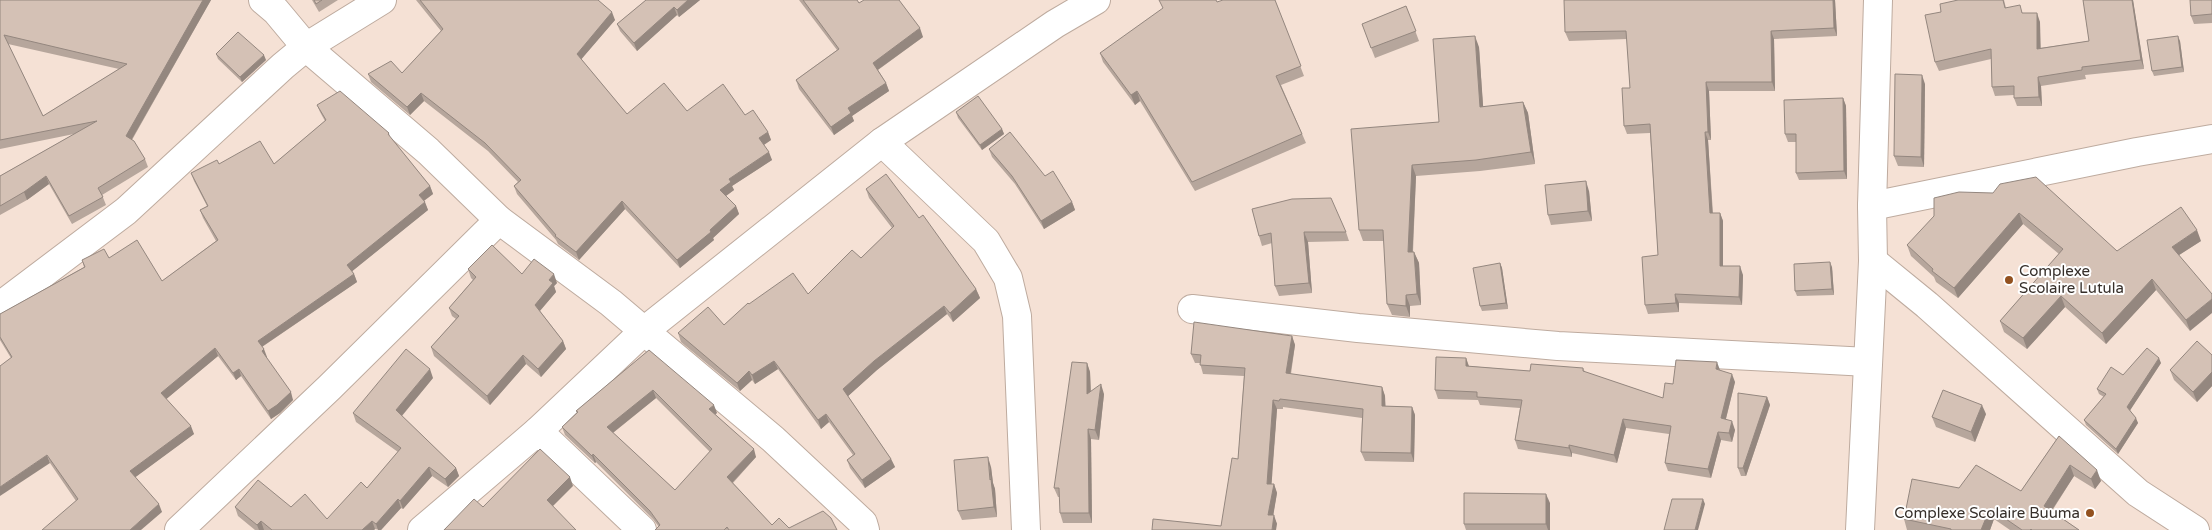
<svg xmlns="http://www.w3.org/2000/svg" width="2212" height="530" viewBox="0 0 2212 530" font-family="'Varela Round',sans-serif">
<rect width="100%" height="100%" fill="#f5e1d5"/>
<g fill="none" stroke-linecap="round" stroke-linejoin="round">
<g stroke="#beab9f" stroke-width="30">
<g id="minor">
<path d="M263,0L276,11L306,47L428,151L499,220"/>
<path d="M882,142L986,241L1008,278L1017,316L1026,530"/>
<path d="M1872,206L2137,152L2212,139"/>
<path d="M1873,261L1927,305L2138,493L2195,530"/>
<path d="M0,306L126,211L283,66L306,47L382,0"/>
<path d="M1192,309L1358,328L1558,346L1868,362"/>
<path d="M538,431L642,530"/>
<path d="M179,530L330,387L499,220L611,303L644,331L773,439L863,523L865,530"/>
<path d="M422,530L538,431L644,331L882,142L1055,24L1096,0"/>
<path d="M1860,530L1873,261L1872,206L1878,0"/>
</g>
</g>
<use href="#minor" stroke="#fff" stroke-width="28"/>
</g>
<g fill="#b6a69c" fill-rule="evenodd">
<path d="M0,0H211L132,140L145,159L148,167L102,195L106,205L72,224L49,184L27,200L0,215V176L74,134L0,149ZM8,44L119,69L43,116Z"/>
<path d="M312,0H338L319,12Z"/>
<path d="M416,0H598L615,20L581,59L627,114L687,111L745,115L768,132L771,140L764,145L772,160L732,186L734,190L726,196L736,206L739,214L713,238L714,240L680,268L625,209L579,260L558,244L556,240L517,194L514,186L518,182L488,151L424,101L410,115L371,82L368,74L402,73L441,31Z"/>
<path d="M646,0H700L679,17L677,15L637,51L620,31L617,24Z"/>
<path d="M799,0H857L859,3L923,37L878,70L886,83L889,91L852,116L854,121L834,135L799,89L796,80L837,50Z"/>
<path d="M1275,0L1304,76L1281,85L1306,143L1195,191L1140,101L1135,105L1103,62L1100,53L1217,2Z"/>
<path d="M1835,0L1837,36L1774,39L1775,91H1709L1711,140H1708L1713,213H1720L1723,221V266L1743,275L1742,305L1679,303V312L1648,314L1645,305L1658,255L1650,133L1627,134L1624,126L1630,88L1627,39L1569,41L1565,32Z"/>
<path d="M1958,0H2004L2006,8L2023,13L2040,22V48L2089,41L2083,0H2133L2144,69L2085,75L2086,79L2041,86L2042,106H2017L2014,98V95L1995,96L1992,87L1991,59L1939,71L1935,62L1941,12Z"/>
<path d="M2212,0V23L2194,24L2191,16Z"/>
<path d="M1406,6L1419,41L1375,58L1362,24Z"/>
<path d="M2180,41L2184,72L2154,76L2152,71Z"/>
<path d="M1479,47L1483,107L1523,102L1528,113L1535,164L1480,171L1416,176L1413,252H1414L1419,263L1421,305L1410,306V317L1392,315L1387,304L1384,241H1363L1359,230L1439,122Z"/>
<path d="M216,54L266,60L242,82L218,59Z"/>
<path d="M1925,84L1924,167L1898,166L1894,156Z"/>
<path d="M1843,98L1846,106L1847,179L1799,180L1796,173V142H1788L1785,134Z"/>
<path d="M317,105L389,133L390,137L430,186L433,194L424,201L428,210L352,271L354,274L357,282L262,347L266,357L293,400L280,413L271,419L241,376L236,380L218,356L166,399L194,434L135,477L162,512L76,501L50,463L11,358L0,340V314L84,267L82,260L109,258L162,281L216,241L203,218L200,210L207,206L194,181L191,173L219,164H274L325,121L320,112Z"/>
<path d="M956,112L1002,129L1004,134L982,150L958,118Z"/>
<path d="M989,149L1045,176L1072,202L1075,210L1044,229L1015,184L992,157Z"/>
<path d="M866,189L919,218L976,289L980,298L953,322L947,314L877,370L848,396L891,459L895,467L865,488L850,468L847,460L853,455L829,422L821,429L778,369L755,384L752,380L740,391L681,342L678,333L724,325L749,304L808,294L861,258L892,228L869,198Z"/>
<path d="M1589,191L1592,221L1551,225L1548,215Z"/>
<path d="M1993,193L2117,251L2201,241L2179,255L2190,331L2156,290L2106,344L2065,307L2027,349L2004,332L2000,321L2059,254L2023,224L1958,298L1936,282L1934,277L1911,256L1907,245Z"/>
<path d="M1252,209L1346,232L1349,241L1308,242L1312,293L1279,296L1275,286L1272,243L1262,246L1259,236Z"/>
<path d="M1500,263L1502,268L1508,309L1482,311L1480,306Z"/>
<path d="M1832,267L1834,295L1797,296L1795,291Z"/>
<path d="M468,269L522,274L557,283L554,286L556,292L540,311L563,341L566,349L541,377L526,364L490,405L434,356L431,347L456,319L452,316L449,308L473,280L471,278Z"/>
<path d="M1292,336L1295,345L1291,374L1382,387L1385,396V406L1412,407L1415,415L1414,462L1365,461L1361,452L1362,418L1283,407V409H1277L1271,484H1274L1277,493L1273,515L1277,524L1221,526L1238,459L1244,376L1203,374L1200,363H1195L1191,354Z"/>
<path d="M649,350L717,413L715,414L756,457L733,483L772,525L789,528L837,530H655L659,527L653,519L596,462L595,463L565,435L562,427L577,412L576,411ZM656,398L710,452L675,490L613,433Z"/>
<path d="M2212,355V386L2197,402L2174,380L2170,370Z"/>
<path d="M1466,358L1469,366L1530,371L1583,368L1585,372L1663,398L1673,384L1720,370L1735,382L1726,419L1735,430L1732,442L1721,440L1711,478L1668,471L1665,463L1669,434L1626,428L1617,463L1572,453V457L1518,449L1515,440L1520,408L1480,405L1478,400L1438,399L1435,390Z"/>
<path d="M1087,363L1090,372L1091,391L1104,394L1099,440L1091,439L1092,523H1063L1060,513V497H1058L1054,488Z"/>
<path d="M2161,363L2130,410L2138,423L2118,454L2086,425L2084,420L2104,397L2099,394L2097,389L2123,375Z"/>
<path d="M433,378L402,416L456,468L459,476L448,487L432,476L403,509L401,508L381,530L375,529L374,530H255L238,516L235,507H291L327,519L367,488L398,452L356,422L353,413Z"/>
<path d="M1767,397L1770,405L1746,476H1741L1738,468Z"/>
<path d="M1986,414L1975,442L1936,427L1932,417Z"/>
<path d="M2059,436L2101,481L2095,489L2074,476L2052,511L2079,530H2010L1994,519L1990,530H1907L1904,519L2021,491Z"/>
<path d="M991,467L993,483L995,489L997,517L962,520L958,511Z"/>
<path d="M1550,503V530H1466L1464,524Z"/>
</g>
<g fill="#94877f">
<path d="M203,0H211L129,144L126,136Z"/>
<path d="M688,0H700L679,17L677,10Z"/>
<path d="M1833,0H1835L1837,36L1834,28Z"/>
<path d="M2132,0H2133L2144,69L2141,60Z"/>
<path d="M674,7L677,15L637,51L634,43Z"/>
<path d="M612,12L615,20L579,62L577,54Z"/>
<path d="M2037,13L2040,22L2041,58L2037,49Z"/>
<path d="M920,28L923,37L876,71L873,63Z"/>
<path d="M1771,31L1774,39L1775,91L1772,82Z"/>
<path d="M1475,36L1479,47L1484,119L1480,107Z"/>
<path d="M2178,36L2180,41L2184,72L2182,67Z"/>
<path d="M264,55L266,60L242,82L240,77Z"/>
<path d="M1922,75L1925,84L1924,167L1921,157Z"/>
<path d="M2038,77L2041,86L2042,106L2039,97Z"/>
<path d="M1706,82L1709,91L1711,140L1708,132Z"/>
<path d="M886,83L889,91L852,116L854,121L834,135L831,127L848,108Z"/>
<path d="M1137,91L1140,101L1135,105L1131,95Z"/>
<path d="M421,93L424,101L410,115L407,107Z"/>
<path d="M1843,98L1846,106L1847,179L1844,171Z"/>
<path d="M1523,102L1528,113L1535,164L1531,152Z"/>
<path d="M1002,129L1004,134L982,150L980,145Z"/>
<path d="M768,132L771,140L762,146L759,138Z"/>
<path d="M1705,132L1708,140L1713,221L1710,213Z"/>
<path d="M769,152L772,160L732,186L734,190L723,198L720,190L729,179Z"/>
<path d="M1412,165L1416,176L1412,263L1408,252Z"/>
<path d="M46,176L49,184L27,200L24,192Z"/>
<path d="M1586,181L1589,191L1592,221L1588,211Z"/>
<path d="M430,186L433,194L422,202L419,195Z"/>
<path d="M622,201L625,209L579,260L576,252Z"/>
<path d="M425,202L428,210L350,273L347,265Z"/>
<path d="M1072,202L1075,210L1044,229L1041,221Z"/>
<path d="M736,206L739,214L713,238L714,240L680,268L677,260Z"/>
<path d="M1720,213L1723,221V274L1720,266Z"/>
<path d="M2019,213L2023,224L1958,298L1954,288Z"/>
<path d="M2197,230L2201,241L2176,257L2172,247Z"/>
<path d="M1304,232L1308,242L1312,293L1309,283Z"/>
<path d="M1414,252L1419,263L1421,305L1417,294Z"/>
<path d="M1830,262L1832,267L1834,295L1832,289Z"/>
<path d="M1500,263L1502,268L1508,309L1506,303Z"/>
<path d="M1740,266L1743,275L1742,305L1739,297Z"/>
<path d="M354,274L357,282L260,348L258,341Z"/>
<path d="M554,274L557,283L554,286L556,292L538,313L535,305L549,280Z"/>
<path d="M2152,279L2156,290L2106,344L2102,333Z"/>
<path d="M976,289L980,298L953,322L950,313Z"/>
<path d="M1675,294L1679,303V312L1676,303Z"/>
<path d="M1406,295L1410,306V317L1406,306Z"/>
<path d="M2061,296L2065,307L2027,349L2023,338Z"/>
<path d="M2212,299V313L2190,331L2186,320Z"/>
<path d="M944,306L947,314L877,370L846,398L843,389L874,361Z"/>
<path d="M1292,336L1295,345L1289,382L1286,373Z"/>
<path d="M563,341L566,349L541,377L538,369Z"/>
<path d="M215,348L218,356L164,401L161,393Z"/>
<path d="M264,349L267,357L265,359L262,351Z"/>
<path d="M523,355L526,364L490,405L487,396Z"/>
<path d="M1466,358L1469,367L1466,366Z"/>
<path d="M2159,358L2161,363L2129,412L2127,407Z"/>
<path d="M774,361L778,369L755,384L752,375Z"/>
<path d="M1717,362L1720,370L1716,369Z"/>
<path d="M1087,363L1090,372L1091,403L1087,394Z"/>
<path d="M239,369L241,376L236,380L233,373Z"/>
<path d="M430,369L433,378L399,419L396,410Z"/>
<path d="M749,371L752,380L740,391L737,383Z"/>
<path d="M2212,372V386L2197,402L2193,392Z"/>
<path d="M1732,374L1735,382L1724,426L1721,418Z"/>
<path d="M1101,384L1104,394L1099,440L1095,430Z"/>
<path d="M1382,387L1385,396L1386,415L1382,406Z"/>
<path d="M653,390L656,398L610,435L607,427Z"/>
<path d="M291,392L293,400L280,413L271,419L268,411Z"/>
<path d="M1767,397L1770,405L1746,476L1743,468Z"/>
<path d="M1273,400L1277,409L1271,492L1267,484Z"/>
<path d="M714,405L717,413L712,417L709,409Z"/>
<path d="M1982,405L1986,414L1975,442L1971,432Z"/>
<path d="M1412,407L1415,415L1414,462L1411,453Z"/>
<path d="M826,414L829,422L821,429L818,420Z"/>
<path d="M2136,418L2138,423L2118,454L2116,449Z"/>
<path d="M1623,419L1626,428L1617,463L1614,455Z"/>
<path d="M1732,421L1735,430L1732,442L1729,433Z"/>
<path d="M191,426L194,434L133,479L130,471Z"/>
<path d="M1088,429L1091,439L1092,523L1089,513Z"/>
<path d="M1718,432L1721,440L1711,478L1708,469Z"/>
<path d="M1569,445L1572,453V457L1569,448Z"/>
<path d="M754,449L756,457L730,485L727,477Z"/>
<path d="M593,454L596,462L595,463L592,456Z"/>
<path d="M47,455L50,463L0,496V487Z"/>
<path d="M988,457L991,467L993,483L995,489L997,517L994,507Z"/>
<path d="M891,459L895,467L865,488L862,480Z"/>
<path d="M2070,465L2074,476L2048,516L2044,506Z"/>
<path d="M429,467L432,476L403,509L400,501Z"/>
<path d="M456,468L459,476L448,487L445,479Z"/>
<path d="M2097,470L2101,481L2095,489L2091,479Z"/>
<path d="M570,477L573,486L550,509L547,500Z"/>
<path d="M1274,484L1277,493L1272,523L1268,515Z"/>
<path d="M1546,494L1550,503V530H1548L1546,524Z"/>
<path d="M398,499L401,508L381,530H378L376,524Z"/>
<path d="M1703,499L1705,504L1698,530H1695Z"/>
<path d="M159,504L162,512L141,530H130Z"/>
<path d="M1990,508L1994,519L1990,530H1981Z"/>
<path d="M1274,515L1277,524L1276,530H1272Z"/>
<path d="M261,521L264,530H259L257,525Z"/>
<path d="M372,521L375,529L374,530H362Z"/>
</g>
<g fill="#d4c1b5" stroke="#94877f" fill-rule="evenodd">
<path d="M0,0H203L126,136L134,141L145,159L98,188L103,197L69,216L46,176L24,192L0,206V176L97,121L0,140ZM4,35L127,64L43,116Z"/>
<path d="M314,0H322L316,4Z"/>
<path d="M420,0H598L612,12L577,54L627,114L664,83L687,111L723,84L745,115L753,110L768,132L759,138L769,152L729,179L731,182L720,190L736,206L710,230L711,232L677,260L622,201L576,252L555,236L556,235L514,186L521,180L485,143L421,93L407,107L368,74L391,61L402,73L443,29Z"/>
<path d="M646,0H688L677,10L674,7L634,43L617,24Z"/>
<path d="M803,0H857L859,3L864,0H899L920,28L873,63L886,83L848,108L851,113L831,127L796,80L839,49Z"/>
<path d="M1159,0H1216L1217,2L1223,0H1275L1301,66L1276,76L1302,134L1192,182L1137,91L1131,95L1100,53L1163,8Z"/>
<path d="M1564,0H1833L1834,28L1771,31L1772,82H1706L1708,132H1705L1710,213H1720V266H1740L1739,297L1675,294L1676,303L1645,305L1642,257L1658,255L1650,124L1624,126L1622,88H1630L1626,31L1565,32Z"/>
<path d="M1958,0H2003L2005,8L2020,5L2022,13H2037V49L2089,41L2083,0H2132L2141,60L2082,67V70L2038,77L2039,97L2014,98V86L1992,87L1991,49L1935,62L1925,15L1941,12L1940,4Z"/>
<path d="M2190,0H2212V14L2191,16Z"/>
<path d="M1406,6L1416,31L1371,48L1362,24Z"/>
<path d="M238,32L264,55L240,77L216,54Z"/>
<path d="M1475,36L1480,107L1523,102L1531,152L1476,160L1412,165L1408,252H1414L1417,294L1406,295V306L1387,304L1383,230H1359L1351,129L1439,122L1433,39Z"/>
<path d="M2178,36L2182,67L2152,71L2147,40Z"/>
<path d="M1895,74L1922,75L1921,157L1894,156Z"/>
<path d="M340,91L389,133L388,134L430,186L419,195L425,202L347,265L354,274L258,341L264,349L262,351L291,392L277,405L268,411L239,369L233,373L215,348L161,393L191,426L130,471L159,504L130,530H42L78,499L47,455L0,487V366L12,357L0,337V314L85,267L82,260L104,249L109,258L137,240L162,281L218,240L200,210L208,206L191,173L217,160L219,164L260,141L274,164L326,120L317,105Z"/>
<path d="M978,96L1002,129L980,145L956,112Z"/>
<path d="M1843,98L1844,171L1796,173V134H1785L1784,100Z"/>
<path d="M1010,132L1045,176L1053,171L1072,202L1041,221L1012,176L989,149Z"/>
<path d="M886,174L919,218L923,215L976,289L950,313L944,306L874,361L843,389L891,459L862,480L847,460L855,454L826,414L818,420L774,361L752,375L749,371L737,383L678,333L708,307L724,325L748,303L749,304L793,273L808,294L852,250L861,258L894,226L866,189Z"/>
<path d="M2036,177L2117,251L2181,207L2197,230L2172,247L2212,294V299L2186,320L2152,279L2102,333L2061,296L2023,338L2000,321L2063,249L2019,213L1954,288L1932,271L1933,269L1907,245L1934,216V198L1959,192L1993,193L2000,184Z"/>
<path d="M1586,181L1588,211L1548,215L1545,185Z"/>
<path d="M1331,198L1346,232H1304L1309,283L1275,286L1271,233L1259,236L1252,209L1292,199Z"/>
<path d="M492,245L522,274L534,259L554,274L549,280L553,283L535,305L563,341L538,369L523,355L487,396L431,347L459,316L449,308L476,277L468,269Z"/>
<path d="M1830,262L1832,289L1795,291L1794,264Z"/>
<path d="M1500,263L1506,303L1480,306L1473,268Z"/>
<path d="M1194,322L1292,336L1286,373L1382,387V406L1412,407L1411,453L1361,452L1363,409L1280,399L1279,401L1273,400L1267,484H1274L1268,515H1274L1272,530H1152L1153,519L1221,526L1232,458L1238,459L1245,368L1200,365L1201,355L1191,354Z"/>
<path d="M2197,341L2212,355V372L2193,392L2170,370Z"/>
<path d="M2147,348L2159,358L2127,407L2136,418L2116,449L2084,420L2106,394L2097,389L2111,367L2123,375Z"/>
<path d="M406,349L430,369L396,410L456,468L445,479L429,467L400,501L398,499L376,524L372,521L362,530H272L261,521L257,525L235,507L258,480L291,507L305,494L327,519L361,482L367,488L401,448L353,413Z"/>
<path d="M649,350L714,405L709,409L754,449L727,477L772,525L779,518L789,528L823,511L831,518L837,530H729L727,527L724,530H655L660,525L650,511L593,454L592,456L562,427L578,412L576,411ZM653,390L712,449L675,490L607,427Z"/>
<path d="M1436,357L1466,358V366L1530,371L1531,364L1583,368V371L1663,398L1665,383L1673,384L1676,360L1717,362L1716,369L1732,374L1721,418L1732,421L1729,433L1718,432L1708,469L1665,463L1671,426L1623,419L1614,455L1569,445V448L1515,440L1522,400L1477,397V392L1435,390Z"/>
<path d="M1072,362L1087,363V394L1101,384L1095,430L1088,429L1089,513H1060L1059,488H1054Z"/>
<path d="M1943,390L1982,405L1971,432L1932,417Z"/>
<path d="M1738,393L1767,397L1743,468H1738Z"/>
<path d="M2059,436L2097,470L2091,479L2070,465L2044,506L2079,530H2032L2031,529L2030,530H2022L1990,508L1981,530H1951V529L1904,519L1912,479L1959,488L1976,465L2021,491Z"/>
<path d="M540,449L570,477L547,500L576,530H444L474,499L483,507Z"/>
<path d="M988,457L990,480L991,479L994,507L958,511L954,460Z"/>
<path d="M1464,493L1546,494V524H1464Z"/>
<path d="M1672,499H1703L1695,530H1664Z"/>
</g>
<g fill="#93511f" stroke="#fff" stroke-width="2">
<circle cx="2009" cy="280" r="5"/>
<circle cx="2090" cy="513" r="5"/>
</g>
<g text-anchor="middle" dominant-baseline="central" stroke-width="4" stroke-linejoin="round" paint-order="stroke">
<g font-size="15" fill="#362f2a" stroke="#fff" text-anchor="start">
<text x="2019" y="271">Complexe<tspan x="2019" dy="17">Scolaire Lutula</tspan></text>
<text x="2080" y="513" text-anchor="end">Complexe Scolaire Buuma</text>
</g>
</g>
</svg>
